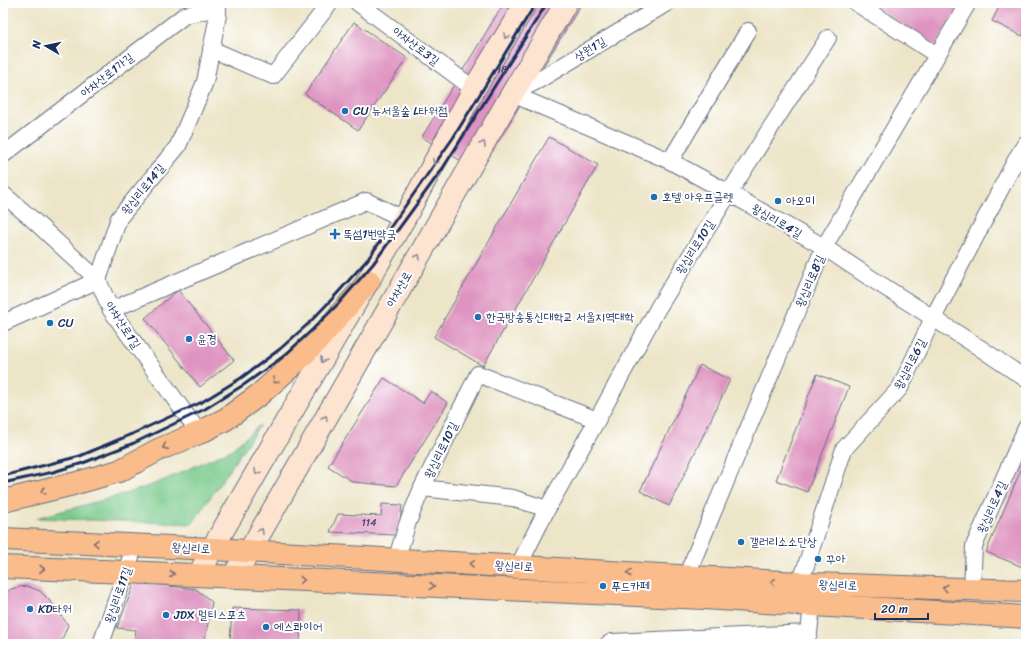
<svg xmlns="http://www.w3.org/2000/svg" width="1029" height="647" viewBox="0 0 1029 647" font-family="Sriracha,'Poor Story',sans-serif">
<rect width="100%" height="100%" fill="#fff"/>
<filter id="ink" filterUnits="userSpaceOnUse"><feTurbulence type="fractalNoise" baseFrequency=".025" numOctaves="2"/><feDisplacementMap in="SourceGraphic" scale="8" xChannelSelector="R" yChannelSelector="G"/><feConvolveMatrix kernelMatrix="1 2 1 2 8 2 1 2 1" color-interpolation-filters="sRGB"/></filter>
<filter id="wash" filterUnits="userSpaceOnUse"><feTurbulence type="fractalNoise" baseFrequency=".012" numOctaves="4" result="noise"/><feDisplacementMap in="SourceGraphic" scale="16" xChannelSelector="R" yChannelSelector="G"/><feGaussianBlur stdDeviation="0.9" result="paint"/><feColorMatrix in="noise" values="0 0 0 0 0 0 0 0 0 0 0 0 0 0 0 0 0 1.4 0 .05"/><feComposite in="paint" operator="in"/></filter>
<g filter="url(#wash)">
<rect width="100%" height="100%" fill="#ede5c8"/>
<path fill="#79c98a" stroke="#4a7c74" d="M260,425L192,524L36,518L118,496L140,489L160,482L231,450Z"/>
<g id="blocks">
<g fill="#de93c0">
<path d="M504,3H582L479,172L422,137Z"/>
<path d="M867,3H962L936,46Z"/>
<path d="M1001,3H1026V29L1022,36L992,21Z"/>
<path d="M354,22L407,58L358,130L305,94Z"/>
<path d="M549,137L598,165L483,366L434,337Z"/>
<path d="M178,290L234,360L200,387L145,318Z"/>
<path d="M700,365L730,380L669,506L640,491Z"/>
<path d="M817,374L849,387L807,492L776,480Z"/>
<path d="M384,378L423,403L431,391L448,403L396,486L353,482L328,466Z"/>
<path d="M1026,458V567L1025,568L986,552Z"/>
<path d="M382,504L402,505L400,521L395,535L330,532L338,514L381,516Z"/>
<path d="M135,582L196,589L212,602L204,644H134L136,630L117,628Z"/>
<path d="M27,586L40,591L50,601L68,625L60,644H3V595L11,589L19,587Z"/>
<path d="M232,608L301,610L300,644H230Z"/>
</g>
</g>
</g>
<g filter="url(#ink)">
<use href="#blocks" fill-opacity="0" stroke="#646f83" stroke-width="1"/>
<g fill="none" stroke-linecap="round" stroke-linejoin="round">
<g stroke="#646f83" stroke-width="18">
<g id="street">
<path d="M358,3L474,89"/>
<path d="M856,3L937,55"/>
<path d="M211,49L273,76L330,3"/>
<path d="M512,94L670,161L729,193L824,247L872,279L980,348L1026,379"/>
<path d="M512,94L539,80L667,3"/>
<path d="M3,155L185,15L218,8"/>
<path d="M670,161L748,31"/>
<path d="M3,194L31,218L98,280L111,310L199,433"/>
<path d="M111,310L366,201L404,219"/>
<path d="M3,323L98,280L119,218L178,146L205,82L218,15V3"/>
<path d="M422,488L513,498L547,509"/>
<path d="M396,560L408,522L422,488L478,374L597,420"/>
<path d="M518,567L547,509L597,420L658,308L729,193L828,38"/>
<path d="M686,577L824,247L968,3"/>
<path d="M800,584L844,449L900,388L933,318L1019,154L1026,143"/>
<path d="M972,589L974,546L1026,428"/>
<path d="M805,643L809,633L812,605"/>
<path d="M101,644L135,545"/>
<path d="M608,644L612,642L809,633"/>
</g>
</g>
<g stroke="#646f83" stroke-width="24">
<g id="secondary">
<path d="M199,575L212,549L404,219L474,89L526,3"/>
<path d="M233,576L249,552L512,94L566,3"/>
</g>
</g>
<g stroke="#646f83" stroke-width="24">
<g id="primary">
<path d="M3,501L73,484L119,471L160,449L199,433L226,419L260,394L297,361L317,341L369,281"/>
<path d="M3,539L212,549L815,584L1026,591"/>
<path d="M3,567L126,572L704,598L812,605L1026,617"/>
</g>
</g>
<use href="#street" stroke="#fff" stroke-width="16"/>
<use href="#secondary" stroke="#fde4d0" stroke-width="22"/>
<use href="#primary" stroke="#f9bc8a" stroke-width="22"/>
<g stroke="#1b2f5e" stroke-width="3">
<path d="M3,476L80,456L132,434L202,402L241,378L280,349L308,324L333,298L368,259L453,138L536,3"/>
<path d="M3,483L53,472L83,463L134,443L205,409L245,384L284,356L313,329L339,303L373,264L443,168L547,3"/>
</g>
</g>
<defs><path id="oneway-chevron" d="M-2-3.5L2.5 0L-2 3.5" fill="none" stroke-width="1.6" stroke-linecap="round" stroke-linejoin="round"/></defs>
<g stroke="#8c8a97">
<use href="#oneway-chevron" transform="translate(506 36) rotate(121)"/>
<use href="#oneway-chevron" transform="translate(483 144) rotate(-60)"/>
<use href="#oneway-chevron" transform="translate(435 162) rotate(118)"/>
<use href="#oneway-chevron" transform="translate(418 257) rotate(-60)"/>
<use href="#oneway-chevron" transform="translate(323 360) rotate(120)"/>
<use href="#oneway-chevron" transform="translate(325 418) rotate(-60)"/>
<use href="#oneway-chevron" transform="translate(257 472) rotate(120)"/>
<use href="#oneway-chevron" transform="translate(261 531) rotate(-60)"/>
</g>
<g stroke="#7f6e72">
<use href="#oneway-chevron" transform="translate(275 381) rotate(138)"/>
<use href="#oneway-chevron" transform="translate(165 447) rotate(156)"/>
<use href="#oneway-chevron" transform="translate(43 491) rotate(166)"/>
<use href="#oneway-chevron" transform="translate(96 543) rotate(-177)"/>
<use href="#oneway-chevron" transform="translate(472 564) rotate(-177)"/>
<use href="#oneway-chevron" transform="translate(42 569) rotate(2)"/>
<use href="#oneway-chevron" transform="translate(629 573) rotate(-177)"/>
<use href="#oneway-chevron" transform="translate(172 574) rotate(3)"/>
<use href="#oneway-chevron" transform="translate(302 580) rotate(3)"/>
<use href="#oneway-chevron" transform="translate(773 582) rotate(-177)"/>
<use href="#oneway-chevron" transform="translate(432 586) rotate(3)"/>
<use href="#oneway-chevron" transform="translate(945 588) rotate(-178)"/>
</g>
</g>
<g fill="#1f6fb2" stroke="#fff" stroke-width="1.5">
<circle cx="345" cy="111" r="4"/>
<circle cx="654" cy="197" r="4"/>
<circle cx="778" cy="201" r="4"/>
<path d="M333 228h4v4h4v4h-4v4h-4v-4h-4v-4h4z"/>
<circle cx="478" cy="317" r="4"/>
<circle cx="50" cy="323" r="4"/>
<circle cx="189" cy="339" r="4"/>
<circle cx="741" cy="542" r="4"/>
<circle cx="818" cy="559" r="4"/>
<circle cx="603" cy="586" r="4"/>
<circle cx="30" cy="609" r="4"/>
<circle cx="166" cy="615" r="4"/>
<circle cx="266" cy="627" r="4"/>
</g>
<g text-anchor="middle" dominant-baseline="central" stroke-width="4" stroke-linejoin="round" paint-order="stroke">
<g font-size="10" fill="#4c4876">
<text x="502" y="70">18</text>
<text x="369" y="523">114</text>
</g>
<g font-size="12" fill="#1b2f5e" stroke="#fff">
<text transform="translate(416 46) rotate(37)">아차산로3길</text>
<text transform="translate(590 49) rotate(-31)">상원1길</text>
<text transform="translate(107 75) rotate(-38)">아차산로1가길</text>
<text transform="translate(143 189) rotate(-51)">왕십리로14길</text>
<text transform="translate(777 221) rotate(30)">왕십리로4길</text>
<text transform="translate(695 247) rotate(-58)">왕십리로10길</text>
<text transform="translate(810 281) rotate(-67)">왕십리로8길</text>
<text transform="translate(399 289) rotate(-60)">아차산로</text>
<text transform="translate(123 325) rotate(57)">아차산로1길</text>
<text transform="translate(910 364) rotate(-63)">왕십리로6길</text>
<text transform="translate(441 450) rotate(-64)">왕십리로10길</text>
<text transform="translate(992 507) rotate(-66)">왕십리로4길</text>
<text transform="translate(191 548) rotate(3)">왕십리로</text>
<text transform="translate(514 566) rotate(3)">왕십리로</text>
<text transform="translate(838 585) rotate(2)">왕십리로</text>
<text transform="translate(118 595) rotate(-71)">왕십리로11길</text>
</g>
<g font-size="12" fill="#1b2f5e" stroke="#fff" text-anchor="start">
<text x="353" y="111">CU 뉴서울숲 L타워점</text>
<text x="662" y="197">호텔 아우프글렛</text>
<text x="786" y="201">아오미</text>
<text x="343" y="234">뚝섬1번약국</text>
<text x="486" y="317">한국방송통신대학교 서울지역대학</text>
<text x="58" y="323">CU</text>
<text x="197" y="339">윤경</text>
<text x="749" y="542">갤러리소소단상</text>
<text x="826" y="559">꾸아</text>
<text x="611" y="586">푸드카페</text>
<text x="38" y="609">KD타워</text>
<text x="174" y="615">JDX 멀티스포츠</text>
<text x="274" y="627">에스콰이어</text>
</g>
</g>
<rect width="1029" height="647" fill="none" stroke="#fff" stroke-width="16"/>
<g transform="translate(46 46) rotate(279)" stroke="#ffffff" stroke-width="3" paint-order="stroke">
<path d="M0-3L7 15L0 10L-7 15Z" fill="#1b2f5e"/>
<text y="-6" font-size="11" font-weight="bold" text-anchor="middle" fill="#1b2f5e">N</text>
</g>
<path d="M875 613v6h53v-6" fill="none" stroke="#1b2f5e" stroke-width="2"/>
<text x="881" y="613" font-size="12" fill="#1b2f5e" stroke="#ffffff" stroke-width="3" paint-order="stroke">20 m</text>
</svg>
